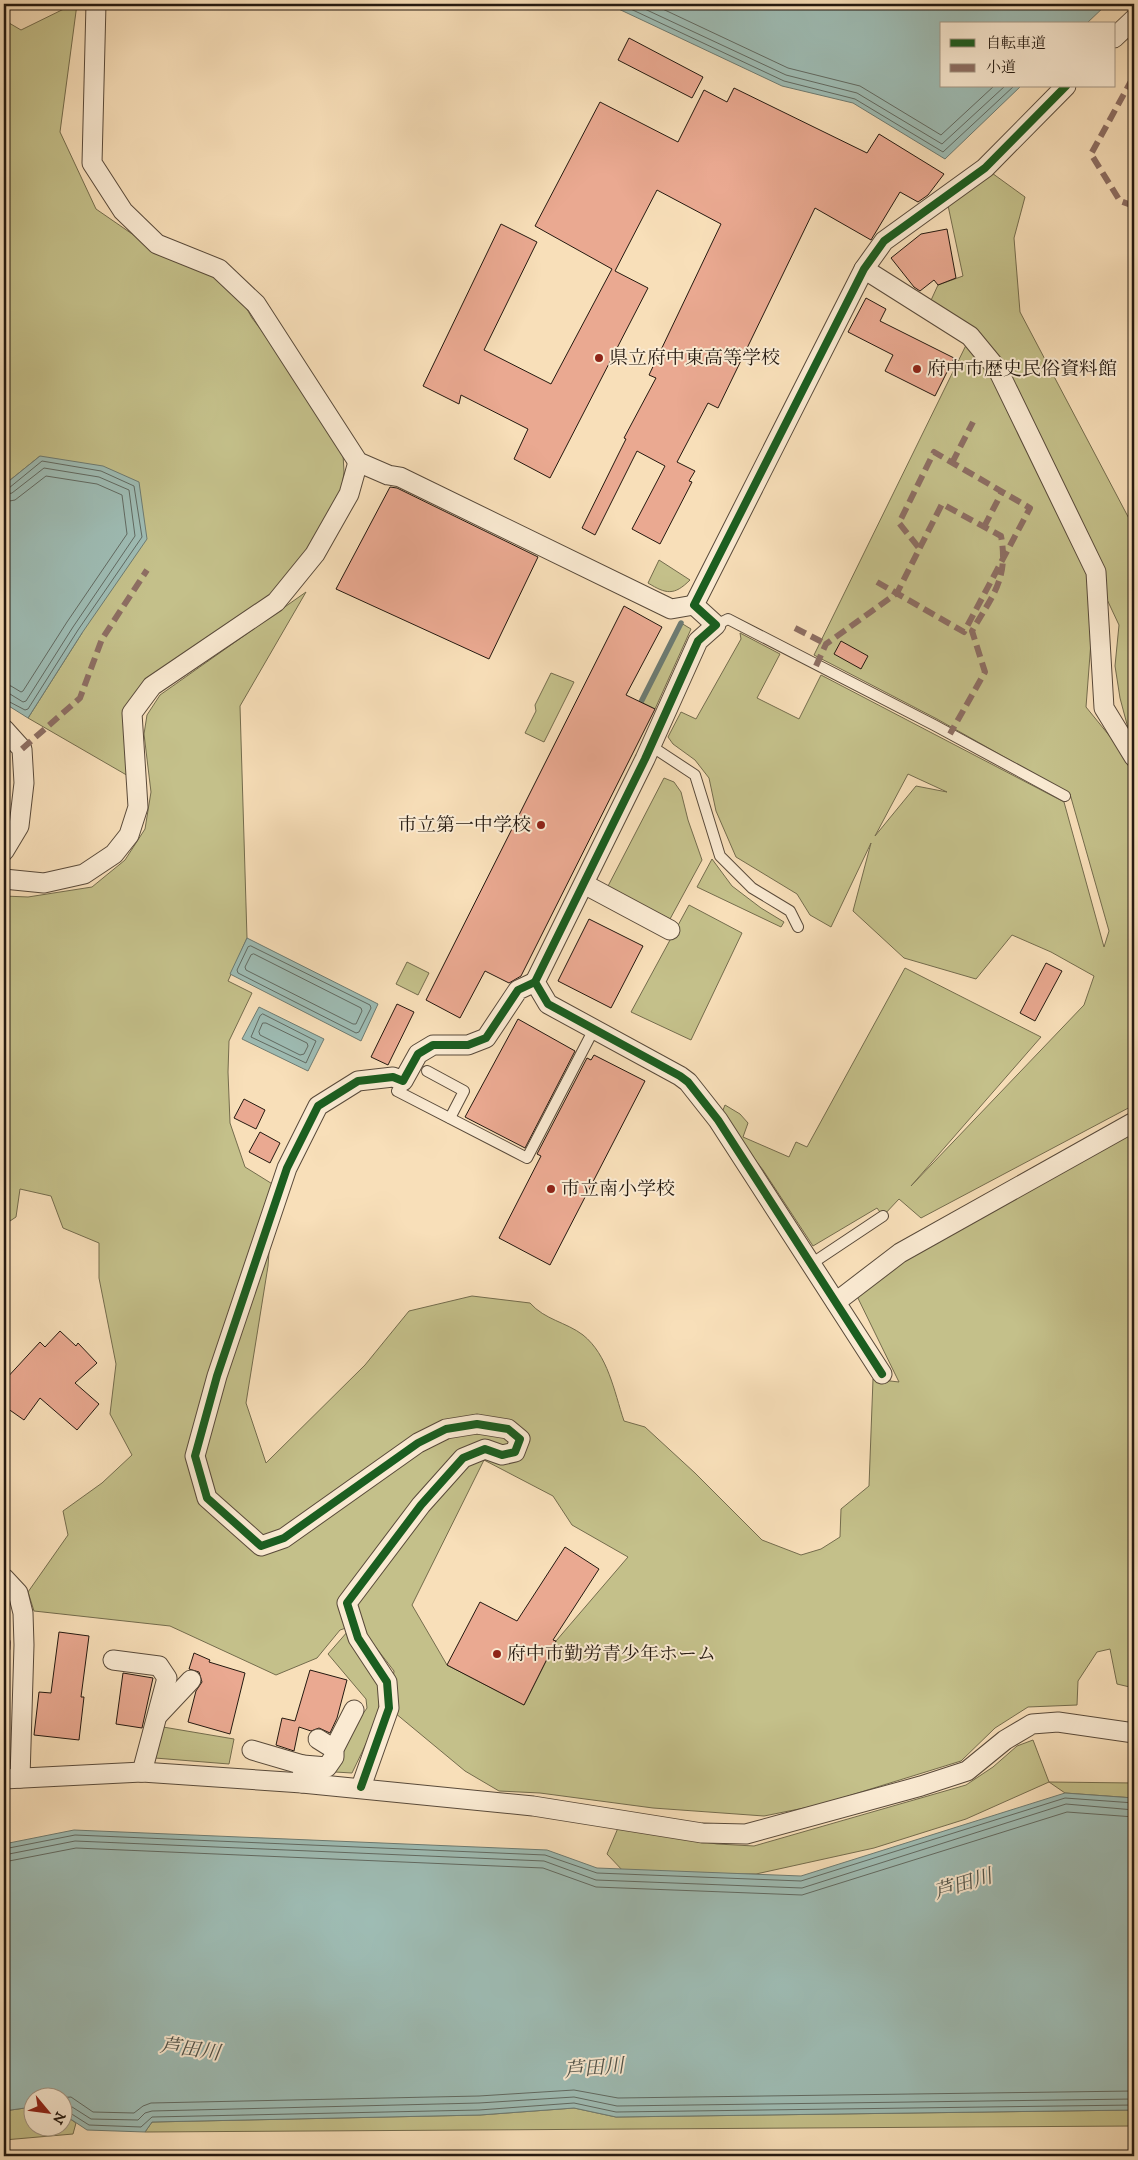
<svg xmlns="http://www.w3.org/2000/svg" width="1138" height="2160" viewBox="0 0 1138 2160" font-family="'IM FELL DW Pica','Noto Serif JP',serif">
<rect width="100%" height="100%" fill="#f8dfb9"/>
<filter id="stains"><feTurbulence type="fractalNoise" baseFrequency=".004" numOctaves="4"/><feColorMatrix values="0 0 0 0 .2 0 0 0 0 .09 0 0 0 0 .02 0 0 0 .5 -.17"/></filter>
<radialGradient id="worn" r=".72"><stop offset=".6" stop-color="#630" stop-opacity="0"/><stop offset="1" stop-color="#630" stop-opacity=".3"/></radialGradient>
<g fill="#c4c08a" stroke="#746c4d" fill-rule="evenodd">
<path d="M74,4H77L60,132L96,209L138,238L213,276L239,295L252,318L342,437L344,472L341,494L309,549L275,595L143,682L123,712L130,777L28,718L82,633L40,456L4,485V20L21,30Z"/>
<path d="M985,168L1025,197L1014,238L1020,312L1134,528V735L1128,728L1120,698L1115,666L1119,625L1096,576L1086,707L1134,766V1105L921,1218L899,1199L883,1216L877,1208L813,1246L763,1170L721,1115L725,1105L740,1114L748,1123L743,1137L789,1157L796,1142L807,1147L905,968L1041,1037L911,1186L1084,1005L1094,976L1051,952L1012,935L976,979L904,958L853,911L871,843L831,927L810,915L797,894L736,857L716,811L709,778L695,760L673,744L668,737L681,712L696,719L741,639L740,633L780,654L757,698L799,719L821,675L1064,802L1104,947L1109,931L1070,794L937,719L814,655L970,337L927,309L938,285L963,276L946,196ZM908,774L947,792L916,786L875,836Z"/>
<path d="M659,560L690,580C674,596 666,594 648,583Z"/>
<path d="M306,592L240,706L247,938L228,981L252,993L229,1041L228,1072L230,1123L245,1167L274,1185L268,1266L246,1403L266,1463L365,1365L409,1311L472,1296L530,1303C545,1320 566,1322 583,1335C608,1355 614,1391 624,1421L645,1427L695,1473L762,1540L801,1555L821,1549L840,1537L841,1509L869,1486L873,1379L899,1382L853,1288L1134,1129V1688L1117,1684L1110,1649L1097,1652L1078,1681L1077,1705L1028,1707L995,1728L961,1761L819,1805L764,1816L653,1808L540,1793L499,1791L465,1771L389,1708L394,1671L358,1624L340,1630L317,1658L276,1675L170,1626L34,1611L28,1592L68,1535L63,1511L102,1483L132,1455L110,1414L116,1364L99,1278V1243L63,1228L51,1196L20,1189L16,1217L4,1225V896L28,897L92,887L125,860L145,829L151,792L144,734L147,715L160,695ZM484,1460L553,1496L572,1525L628,1557L556,1641L524,1705L447,1665L412,1605Z"/>
<path d="M681,623L691,629L655,709L641,702Z"/>
<path d="M551,673L574,682L544,742L525,733L536,711L535,705Z"/>
<path d="M664,778L674,782L681,792L688,820L702,860L670,919L607,888Z"/>
<path d="M712,859L732,886L761,908L784,922L781,927L697,887Z"/>
<path d="M689,905L742,933L691,1040L631,1012Z"/>
<path d="M407,962L429,973L418,995L396,984Z"/>
<path d="M348,1631L383,1687L375,1725L352,1773L335,1772L344,1741L367,1708L366,1699L328,1654Z"/>
<path d="M163,1727L234,1739L229,1764L155,1758Z"/>
<path d="M1033,1740L1049,1782L1134,1783V1798L1065,1793L1049,1782L966,1819L874,1848L756,1874L624,1872L607,1854L618,1828L717,1844L754,1846L966,1785L993,1767L1017,1746Z"/>
<path d="M32,2107V2128H62L63,2114L76,2123L73,2134L4,2140V2111Z"/>
<path d="M574,2108L616,2117L1134,2110V2126L145,2132L152,2122L480,2115Z"/>
<path d="M1134,2151V2156H741Z"/>
</g>
<g fill="#9ebcb4" stroke="#6d7b72">
<path d="M608,4H1107L1086,24H942V86H1021L945,159L853,103L782,86Z"/>
<path d="M40,456L103,466L139,482L147,539L82,633L28,718L4,703V485Z"/>
<path d="M247,938L378,1004L361,1041L230,974Z"/>
<path d="M259,1007L324,1039L308,1071L242,1039Z"/>
<path d="M1065,1793L1134,1798V2110L616,2117L574,2108L480,2115L152,2122L145,2132L87,2130L63,2114L62,2098H32V2107L4,2111V1844L74,1830L547,1850L597,1868L801,1876Z"/>
</g>
<g fill="none" stroke-linecap="round" stroke-linejoin="round">
<g stroke="#616a62" stroke-width="1">
<path d="M620,4L784,81L855,99L943,152L1014,86"/>
<path d="M634,4L786,75L857,93L942,144L1005,86"/>
<path d="M652,4L788,68L860,86L941,135L994,86"/>
<path d="M4,489L9,488L42,461L101,471L134,486L142,537L78,630L28,709L25,710L4,699"/>
<path d="M4,495L12,493L44,468L99,477L129,490L135,536L73,627L26,701L23,702L10,694L4,693"/>
<path d="M4,502L15,500L46,476L97,484L122,495L127,534L67,622L23,691L21,692L11,686L4,685"/>
<path d="M251,946L370,1005L371,1008L359,1032L356,1033L238,973L237,970L248,947Z"/>
<path d="M254,954L361,1008L362,1011L356,1024H353L246,970L245,967L251,955Z"/>
<path d="M263,1014L316,1041L306,1063L251,1037L260,1016Z"/>
<path d="M263,1023H266L307,1043L308,1046L304,1054L300,1055L260,1035L259,1032Z"/>
<path d="M4,1849L75,1835L545,1855L597,1873L801,1881L1065,1798L1134,1803"/>
<path d="M4,1855L75,1841L544,1861L596,1880L802,1888L1066,1804L1134,1810"/>
<path d="M4,1862L76,1848L543,1868L596,1887L802,1895L1067,1812L1134,1817"/>
<path d="M57,2098L71,2097L93,2112L134,2113L143,2106L151,2103L479,2096L574,2090L618,2098L1134,2091"/>
<path d="M62,2104L69,2105L91,2119L138,2120L145,2113L152,2111L479,2103L574,2097L617,2106L1134,2099"/>
<path d="M62,2110L67,2111L89,2125L141,2127L152,2117L479,2110L574,2103L616,2112L1134,2105"/>
</g>
<path stroke="#6d7b72" stroke-width="5.5" d="M641,702L681,623"/>
</g>
<g fill="#eaa991" stroke="#241910">
<path d="M629,38L703,77L692,98L618,60Z"/>
<path d="M734,88L867,153L879,134L944,174L928,195L918,202L900,192L871,240L815,208L718,408L708,403L677,462L695,471L689,481L692,482L660,544L632,529L665,466L637,451L595,535L582,528L618,455L626,439L624,438L656,378L649,375L721,224L657,190L615,271L648,288L550,478L514,459L528,429L461,395L459,404L423,386L501,224L537,242L484,350L551,384L612,269L535,226L600,102L678,142L704,90L727,102Z"/>
<path d="M947,229L956,278L938,285L934,280L920,291L914,287L891,258L921,234Z"/>
<path d="M866,298L886,309L880,321L954,358L935,396L885,371L893,355L848,332Z"/>
<path d="M390,487L397,488L538,557L489,659L336,589Z"/>
<path d="M624,606L662,627L626,695L655,709L521,976L509,983L485,971L460,1018L426,1000Z"/>
<path d="M841,641L868,656L861,669L834,654Z"/>
<path d="M589,919L643,946L611,1008L558,981Z"/>
<path d="M1046,963L1062,971L1035,1021L1020,1013Z"/>
<path d="M397,1004L414,1012L388,1065L371,1057Z"/>
<path d="M518,1019L575,1051L525,1148L465,1117Z"/>
<path d="M594,1055L645,1081L550,1265L499,1238L541,1156L537,1154L587,1058L591,1060Z"/>
<path d="M244,1099L265,1110L256,1129L234,1118Z"/>
<path d="M260,1132L280,1143L270,1163L249,1152Z"/>
<path d="M60,1331L76,1346L78,1343L97,1363L75,1383L99,1404L77,1430L40,1398L24,1420L4,1406V1381L40,1342L45,1347Z"/>
<path d="M565,1547L599,1569L553,1640L556,1641L524,1705L447,1665L480,1602L517,1621Z"/>
<path d="M59,1632L89,1636L81,1697H84L79,1740L34,1735L39,1692L51,1693Z"/>
<path d="M194,1653L210,1660L209,1662L245,1673L230,1734L188,1722L196,1691L202,1682L199,1672L189,1669Z"/>
<path d="M310,1670L347,1680L337,1718L330,1733L319,1728L311,1731L299,1727L294,1751L276,1745L282,1718L295,1721Z"/>
<path d="M123,1673L153,1678L142,1728L116,1724Z"/>
</g>
<g fill="none" stroke-linecap="round" stroke-linejoin="round">
<g stroke="#594a3a" stroke-width="12">
<g id="lane">
<path d="M716,625L728,619L934,725L1065,796"/>
<path d="M651,746L695,775L720,856L752,888L790,911L798,927"/>
<path d="M427,1071L464,1091L450,1118"/>
<path d="M403,1081L397,1091L527,1158L594,1029"/>
<path d="M811,1264L883,1216"/>
</g>
</g>
<g stroke="#594a3a" stroke-width="21">
<g id="street">
<path d="M96,4L92,163L123,211L157,244L219,269L256,304L358,462L388,475L400,477L671,609L694,605"/>
<path d="M1114,38L1134,19"/>
<path d="M864,269L970,336L998,370L1096,572L1104,708L1134,757"/>
<path d="M4,729L22,749L24,783L19,826L4,851"/>
<path d="M4,879L44,883L84,874L114,854L129,835L138,807L132,713L152,686L276,602L315,554L349,494L358,462"/>
<path d="M584,884L670,930"/>
<path d="M836,1302L900,1253L1134,1122"/>
<path d="M882,1374L718,1120L688,1082L680,1076L548,1004L535,982L645,759L698,641L716,625L694,605L864,269L884,241L985,168L1066,86"/>
<path d="M4,1578L18,1593L23,1613L24,1645L20,1778"/>
<path d="M113,1660L159,1666L167,1678L142,1772"/>
<path d="M159,1714L191,1680"/>
<path d="M318,1739L334,1749"/>
<path d="M252,1750L303,1765"/>
<path d="M4,1779L142,1772L302,1783L533,1806L702,1833L746,1834L921,1786L967,1771L1005,1740L1032,1724L1058,1722L1134,1733"/>
<path d="M302,1783L303,1765L327,1767L334,1757V1749L354,1710"/>
<path d="M361,1787L389,1708L387,1682L358,1638L347,1603L421,1505L463,1458L485,1449L502,1455L515,1452L520,1439L508,1429L477,1424L446,1429L418,1443L284,1538L261,1546L207,1498L195,1456L217,1376L287,1168L318,1106L358,1081L393,1077L403,1081L418,1054L433,1045H468L486,1038L518,990L535,982"/>
</g>
</g>
<use href="#lane" stroke="#faead2" stroke-width="10"/>
<use href="#street" stroke="#faead2" stroke-width="19"/>
<g stroke="#8d6e63" stroke-width="6" stroke-dasharray="12 6" stroke-linecap="butt">
<path d="M1134,80L1130,83L1091,154L1120,201L1134,206"/>
<path d="M952,463L973,422"/>
<path d="M984,527L1002,492"/>
<path d="M877,582L964,632L1030,508L934,452L899,523L919,548"/>
<path d="M795,628L826,644"/>
<path d="M816,666L826,644L897,593L942,504L1001,536C1009,579 992,596 972,631L985,672L950,734"/>
<path d="M22,749L80,698L102,639L147,570"/>
<path d="M4,1640L8,1642L5,1684L4,1779"/>
</g>
<g stroke="#faead2" stroke-width="11">
<g id="cycleway">
<path d="M882,1374L718,1120L688,1082L680,1076L548,1004L535,982L645,759L698,641L716,625L694,605L864,269L884,241L985,168L1066,86"/>
<path d="M361,1787L389,1708L387,1682L358,1638L347,1603L421,1505L463,1458L485,1449L502,1455L515,1452L520,1439L508,1429L477,1424L446,1429L418,1443L284,1538L261,1546L207,1498L195,1456L217,1376L287,1168L318,1106L358,1081L393,1077L403,1081L418,1054L433,1045H468L486,1038L518,990L535,982"/>
</g>
</g>
<use href="#cycleway" stroke="#1b5e20" stroke-width="8"/>
</g>
<g fill="#8f2418" stroke="#faead2" stroke-width="2">
<circle cx="599" cy="358" r="5"/>
<circle cx="917" cy="369" r="5"/>
<circle cx="541" cy="825" r="5"/>
<circle cx="551" cy="1189" r="5"/>
<circle cx="497" cy="1654" r="5"/>
</g>
<g text-anchor="middle" dominant-baseline="central" stroke-width="4" stroke-linejoin="round" paint-order="stroke">
<g font-size="19" fill="#241910" stroke="#faead2" text-anchor="start">
<text x="609" y="358">県立府中東高等学校</text>
<text x="927" y="369">府中市歴史民俗資料館</text>
<text x="531" y="825" text-anchor="end">市立第一中学校</text>
<text x="561" y="1189">市立南小学校</text>
<text x="507" y="1654">府中市勤労青少年ホーム</text>
</g>
<g font-size="20" font-style="italic" fill="#4f5249" stroke="#faead2">
<text transform="translate(963 1885) rotate(-17)">芦田川</text>
<text transform="translate(190 2050) rotate(8)">芦田川</text>
<text transform="translate(594 2069) rotate(-5)">芦田川</text>
</g>
</g>
<rect width="1138" height="2160" fill="none" stroke="#f8dfb9" stroke-width="20"/>
<rect x="5" y="5" width="1128" height="2150" fill="none" stroke="#241910" stroke-width="2.5"/>
<rect x="10" y="10" width="1118" height="2140" fill="none" stroke="#241910"/>
<rect x="940" y="22" width="175" height="65" fill="#faead2" stroke="#a49684"/>
<rect x="950" y="39" width="25" height="8" fill="#1b5e20" stroke="#a49684"/>
<text x="986" y="48" font-size="15" fill="#241910">自転車道</text>
<rect x="950" y="64" width="25" height="8" fill="#8d6e63" stroke="#a49684"/>
<text x="986" y="72" font-size="15" fill="#241910">小道</text>
<g transform="translate(48 2112) rotate(119)"><circle r="24" fill="#faead2" stroke="#a49684"/>
<path d="M0-4L9 19L0 12L-9 19Z" fill="#8f2418"/>
<text y="-8" font-size="14" font-weight="bold" text-anchor="middle" fill="#241910">N</text>
</g>
<rect width="100%" height="100%" filter="url(#stains)"/>
<rect width="100%" height="100%" fill="url(#worn)"/>
</svg>
